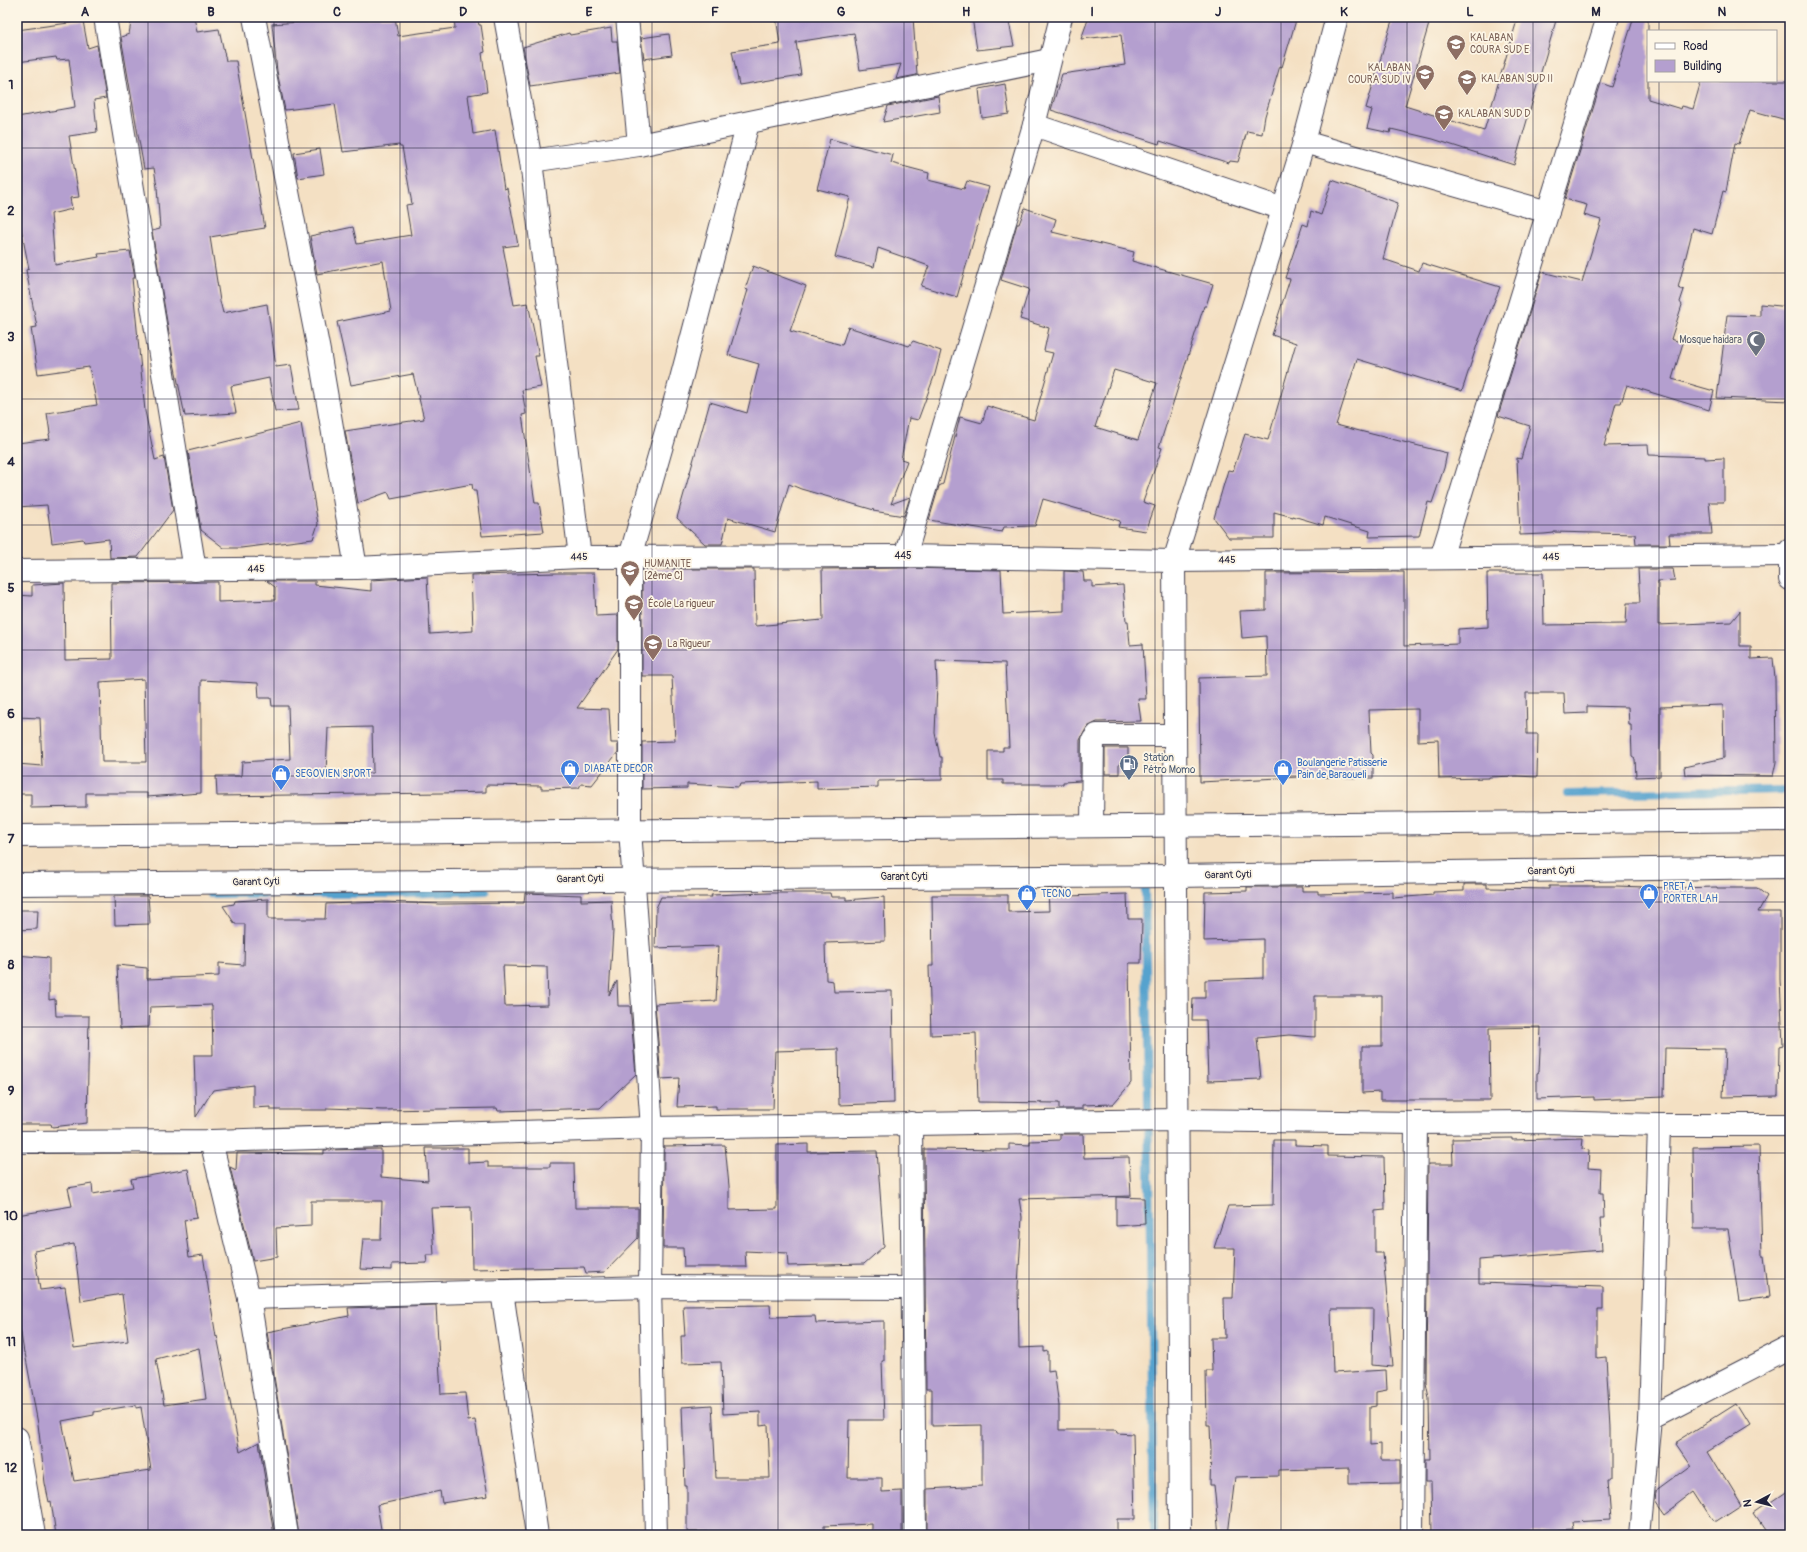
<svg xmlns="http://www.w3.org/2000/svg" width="1807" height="1552" viewBox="0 0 1807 1552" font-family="Pangolin,sans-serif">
<rect width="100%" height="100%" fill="#fcf5e5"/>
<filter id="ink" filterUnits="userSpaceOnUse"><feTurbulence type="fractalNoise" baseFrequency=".025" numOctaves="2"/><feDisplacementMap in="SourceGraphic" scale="8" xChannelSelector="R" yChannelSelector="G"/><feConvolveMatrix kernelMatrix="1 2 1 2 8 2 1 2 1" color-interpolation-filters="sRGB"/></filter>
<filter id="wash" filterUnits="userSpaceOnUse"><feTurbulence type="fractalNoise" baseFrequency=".012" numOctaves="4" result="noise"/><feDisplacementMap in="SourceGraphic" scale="16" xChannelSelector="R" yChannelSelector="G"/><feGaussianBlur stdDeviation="0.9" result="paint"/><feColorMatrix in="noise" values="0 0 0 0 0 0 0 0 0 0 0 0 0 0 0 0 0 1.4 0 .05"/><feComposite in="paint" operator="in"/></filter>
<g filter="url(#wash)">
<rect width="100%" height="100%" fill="#f4e0c3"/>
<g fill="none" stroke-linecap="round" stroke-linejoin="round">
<g stroke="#55a2ce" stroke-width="8">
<path d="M1567,794L1790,790"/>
<path d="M1136,885H1145L1154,1535"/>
<path d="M210,894H401L486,891"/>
<path d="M17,896L90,894"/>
</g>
</g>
<g id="blocks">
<g fill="#b49fcf" fill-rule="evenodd">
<path d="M132,17H194L197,32L219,29L226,61H236L265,228L210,237L220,301L223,313L267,304L276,367L291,365L299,410L275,411L269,378L231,386L236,413L185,416L173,358L152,231L160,229L157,187L154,168L144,169L121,37L129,34Z"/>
<path d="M365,17H395L398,36L455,28L454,17H477L479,25H481L485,52L482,53L487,92L468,95L473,134L495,130L504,189L507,188L518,245L503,247L514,305L528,303L539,356H535L541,387L522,390L526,414L522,415L535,503H539L544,532L482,536L476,491H473L472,484L391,499L388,492L358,503L345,431L424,419L413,374L351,385L337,322L391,311L383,261L317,274L310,236L353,227L357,244L411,235L406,205L412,204L402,147H400L399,145L343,152L335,104L285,110L277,71L272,24Z"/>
<path d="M776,17H913L917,75L896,79L901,64L860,70L854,33L796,42L801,75L739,85L732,51L780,44Z"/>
<path d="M972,17H1008L1014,46L977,50Z"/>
<path d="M1089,17H1297L1282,67L1280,66L1265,116L1262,134L1247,131L1238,162L1230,161L1229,163L1160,141L1159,144L1051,110L1062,74L1125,65L1121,35L1081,39Z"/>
<path d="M1393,17H1431L1405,106L1484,131L1518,17H1557L1514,165L1433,139L1391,129L1390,133L1367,128L1372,110L1366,108Z"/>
<path d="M1634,17H1648V99L1681,109L1682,106L1693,109L1701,81H1790V121L1750,110L1739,144L1735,143L1726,192L1723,191L1712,234L1693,228L1678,288L1684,290L1680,302L1682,305L1671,339L1683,343L1672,379L1714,391L1709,410L1627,385L1621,403H1616L1604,446L1648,445L1649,455L1705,457V459L1724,458V502H1709L1712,534H1669L1670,544H1636L1635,534L1554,532V533L1544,534L1520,535L1517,458L1521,459L1530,426L1498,416L1542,272L1582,282L1601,220L1584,215L1587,205L1565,199L1601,83L1612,87Z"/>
<path d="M83,21L88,48L97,45L106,98L94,100L97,132L69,136L79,197L70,198L72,209L51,214L55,265L99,257L98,254L130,251L135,278H132L145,411L155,460L164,457L173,510L138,557L110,558L109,539L84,542L83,539L52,543L47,505L17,507V443L50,439L49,434L50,433L47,413L97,405L89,367L38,374L31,328L37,327L26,270L29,269L17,208V117L75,107L69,59L57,60L56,57L17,62V30Z"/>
<path d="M611,28L612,41H617L620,73L530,86L523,47L569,33L570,35Z"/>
<path d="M669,34L672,55L644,59L641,38Z"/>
<path d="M1005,84L1009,114L982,118L979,89Z"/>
<path d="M938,96L940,112L883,122L888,106Z"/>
<path d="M830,139L893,155L891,163L929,173L928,180L964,189L967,181L989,187L957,297L921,286L929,266L878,248L874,267L835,257L850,197L817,189Z"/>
<path d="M320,149L324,174L298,178L294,153Z"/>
<path d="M1332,180L1398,203L1383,259L1419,271L1422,263L1500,287L1477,345L1462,391L1357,359L1336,425L1447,453L1444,468L1432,503L1428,502L1419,536L1369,537L1370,531L1325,517L1323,525L1293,516V517L1274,512V538H1229L1214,518L1228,470L1233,471L1245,434L1268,440L1296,343L1272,335L1290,279L1285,278L1303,224L1308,226L1311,211L1321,215Z"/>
<path d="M1025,208L1056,219L1052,232L1134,252L1132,261L1213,284L1206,306H1204L1159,447L1162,448L1143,502L1155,506L1146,531L1118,527L1120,521L1043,499L1035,526L1004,527L1002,532L929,520L939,486L943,484L960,417L982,423L987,406L1034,420L1053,353L1044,351L1049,328L1020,319L1029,289L1001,280L1017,224H1019ZM1114,370L1157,383L1138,440L1095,427Z"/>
<path d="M753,266L806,286L790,331L842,345L848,327L909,346L913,341L941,351L935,374L918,420L909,418L901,459L907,461L891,504L910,497L904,516L873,511L874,510L801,489L789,484L775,532L728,518L722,544H705L677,518L710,402L747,413L759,364L728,355L748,290L745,289Z"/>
<path d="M1760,304L1790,307V401L1717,398L1727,315L1760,316Z"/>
<path d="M301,423L318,524L313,539L241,548H224L201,530L188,451Z"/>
<path d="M905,568L1001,570L1003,614L1064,611V571L1083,572L1084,581H1092V587L1123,585L1126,621H1128L1130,645L1143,644L1146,699H1138L1141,721L1097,722L1087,727L1080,740V781L1063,782V784H1003V780H988V751H1003V747H1009L1005,663L936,661L937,685L935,733L940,757H942V780L878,781V787L817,789V781L740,784L739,787L687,784V788L642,789V742L675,741L672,676H642V569H754L755,626L823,620L822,569Z"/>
<path d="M1638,569H1673L1675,580L1658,581V625L1731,622L1740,611V646H1751V659L1773,658L1775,679L1776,762L1773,776L1685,775L1684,767L1724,758L1723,705L1660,707V776L1636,777L1635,759L1632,757L1631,725H1629L1628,707L1587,706V713L1565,714L1564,693H1526L1527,734H1538L1537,777L1516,776L1489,777V778L1439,779L1438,740L1418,741V709L1369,710L1371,753L1373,755V778L1299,777L1200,782L1199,678L1267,676L1266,636L1242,638L1240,611L1266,610V573L1404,572V646L1458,644V629L1488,627L1487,573H1543L1544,625L1626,624L1627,603H1640Z"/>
<path d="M557,573H594L596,616L618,615V649L577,708L609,709L611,743H618V752L592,785L581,784L579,788L541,789V786L486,785V792L441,793L217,796L216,776H241L242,762L290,759L288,706H272L271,698H259L258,683L201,680V793L147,797V793H86V807L31,808V794H17V764L42,766L40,718L17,717V595L32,596V585L64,583L65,660L112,659L111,583L218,582V602L275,600V587L267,581H315V585L371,591V580L427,577L430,634L473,631L471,575ZM144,679L146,762H102L100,682ZM372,727L373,773H326L328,728Z"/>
<path d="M1105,748H1128V763L1119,764V774H1105Z"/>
<path d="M1464,884H1487V888L1549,889V886H1616L1674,888L1717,887V888H1757L1767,896L1758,912H1780V979L1783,1046L1779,1047L1778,1096L1723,1097L1725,1049L1665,1048L1664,1097L1594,1100V1097L1537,1099V1073L1539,1072L1541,1027L1489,1028L1490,1100H1380V1092L1362,1093V1046H1382V996H1315V1037L1289,1035L1257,1038L1261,1079L1208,1081L1206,1020H1192L1193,998H1205V980L1263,978V939L1204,941L1205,892L1247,891V887H1302V891H1318V894L1393,892V898L1433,895V892L1464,891Z"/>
<path d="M1048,889H1067L1068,896L1127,894L1128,919H1142L1141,963H1129L1131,1083L1113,1104L1082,1105V1109H1059V1103L978,1102L976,1033L931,1035L929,966H933L932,895H1008V912L1049,911Z"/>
<path d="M525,893L581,895V901L611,900L613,931L609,995L617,981L618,1006H630L636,1074L600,1108L498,1111L497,1108L383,1110L327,1108V1110H271V1107L253,1108V1085L213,1090L196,1117L194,1055H213L212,1005L150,1007L149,1027L120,1028L117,965L147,968V979L219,976V963L244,965L245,924H235L223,906L234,904L235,901L268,899V919H325L326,904L384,902L440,904L524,903ZM503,966L547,967L548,1005L505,1006Z"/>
<path d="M769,893H830L831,897H846V900L884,897L885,941L825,943L826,980L833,981L834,992L892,991L894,1103L839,1105L838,1049L775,1051L773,1109H716V1106L677,1107L679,1078L661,1079L655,1004L716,1001L719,946L655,948L656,908L661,897H712L711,895Z"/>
<path d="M114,896H148L150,924L115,925Z"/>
<path d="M17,910H38L37,929L17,930Z"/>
<path d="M17,955L49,958V1000L55,999L56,1016H89L87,1123L52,1127L51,1124H17Z"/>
<path d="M1060,1134H1083L1084,1158L1129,1157L1131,1196L1019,1199L1022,1217L1018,1286L1019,1348L1044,1347V1352L1048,1351V1371L1054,1370L1059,1406V1430H1116L1117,1433L1133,1434L1135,1519H1117V1535H1038V1532L927,1535V1489L982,1486V1425L932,1426V1389H926L924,1149L1009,1150V1144L1030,1145V1141L1060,1140Z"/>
<path d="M1512,1138V1140L1583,1138L1582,1149L1589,1150L1588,1168L1601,1169L1600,1193H1603L1604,1218H1600L1602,1250L1479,1260V1283L1603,1287V1310H1597V1358L1606,1357L1610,1428V1481H1607L1610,1520L1574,1522L1575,1530L1542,1532V1533L1521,1535H1432L1431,1482H1425V1460H1430L1429,1398L1426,1383L1428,1164H1453L1452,1139Z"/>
<path d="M1274,1140H1295V1145L1328,1146V1156L1384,1157L1385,1210L1375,1211V1253H1383L1393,1367L1372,1365L1373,1309H1331L1333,1373L1386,1370L1387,1390L1376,1392V1406L1370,1407V1445L1381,1444V1460H1400V1483L1349,1484V1468L1278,1470V1476L1235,1477L1228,1535H1219L1214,1485H1210L1211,1451L1210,1425H1207L1206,1371H1212L1211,1338H1225L1224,1298H1233L1235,1248H1214L1228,1206L1273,1205Z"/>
<path d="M808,1144V1152L877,1151L884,1246L864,1264L788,1266L787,1253L745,1251L746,1267H684L683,1248H663L664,1146L725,1145L729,1186V1210L777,1209V1145Z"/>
<path d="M1759,1146L1762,1256H1764L1769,1297L1739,1301L1728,1229H1694L1693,1147Z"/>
<path d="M426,1148H468V1163L488,1162V1167H550V1163H574L575,1208H638V1238L605,1272L586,1273L584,1267L472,1269L471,1207L431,1208L434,1255H426L427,1263L392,1264V1270L360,1269L363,1239H381L382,1201H311V1226L276,1228L277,1257L253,1261L230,1167L236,1170L237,1153L324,1154V1150L381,1149V1177L428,1181Z"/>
<path d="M188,1169L197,1218L184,1220L189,1257L203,1255L216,1337L217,1336L240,1452L259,1442L274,1535H56L51,1501L49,1502L45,1483L38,1424L25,1353H24L17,1307V1215L72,1206L68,1188L92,1184L93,1194L133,1187L131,1179ZM74,1244L81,1301L122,1294L128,1341L74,1348L65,1287L40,1290L34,1251ZM199,1348L206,1399L164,1405L156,1359ZM136,1405V1408L141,1407L151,1470L74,1481L62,1421L94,1415V1412Z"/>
<path d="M1116,1197L1144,1198L1145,1224L1116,1226Z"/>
<path d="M436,1305L441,1394L465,1393L468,1421L475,1420L488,1496L442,1503L440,1491L377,1505L382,1535H299L267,1332L349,1316L348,1308Z"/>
<path d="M770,1305L771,1317L815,1316L816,1323L884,1321V1361H882L884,1420H849L848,1478H882V1492L902,1491V1533L872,1535V1524L824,1526V1535H709V1532H687V1486H685L682,1407L712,1405L716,1478H770L768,1425L760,1426V1412L723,1414L721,1362L682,1363L681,1336H685L683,1306Z"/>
<path d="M1735,1405L1748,1426L1708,1451L1741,1505L1715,1522L1695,1491L1665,1514L1655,1500L1656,1490L1690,1465L1675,1443Z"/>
<path d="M1790,1488V1535H1769L1754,1513Z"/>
</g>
</g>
</g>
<g filter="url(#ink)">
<use href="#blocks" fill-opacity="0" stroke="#423e4f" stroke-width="1"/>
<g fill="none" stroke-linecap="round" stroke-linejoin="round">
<g stroke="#423e4f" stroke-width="24">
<g id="minor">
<path d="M105,17L195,570"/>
<path d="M254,17L319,351L356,568"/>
<path d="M505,17L531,161L580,557"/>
<path d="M627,17L639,145"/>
<path d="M1034,125L1283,209"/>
<path d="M1304,142L1548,212"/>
<path d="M531,161L639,145L1049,60"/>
<path d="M1790,550V579"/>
<path d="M905,556L1034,125L1061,17"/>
<path d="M1441,558L1608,17"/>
<path d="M17,571L356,568L580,557L905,556L1174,561L1790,555"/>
<path d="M1092,826L1093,740L1097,735H1175"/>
<path d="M911,1123L915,1535"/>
<path d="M211,1141L249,1298L287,1535"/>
<path d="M17,1142L211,1141L652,1128L1177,1120L1416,1123L1544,1122L1659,1125H1790"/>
<path d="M502,1291L537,1535"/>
<path d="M249,1298L650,1287L912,1288"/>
<path d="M1650,1419L1790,1347"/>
<path d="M17,1438L34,1535"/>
<path d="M656,1535L650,1287L652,1128L630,830V557L681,379L748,123"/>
<path d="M1180,1535L1174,561L1304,142L1337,17"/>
<path d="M1412,1535L1416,1123"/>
<path d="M1639,1535L1650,1419L1659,1125"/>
</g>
</g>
<g stroke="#423e4f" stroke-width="24">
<g id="major">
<path d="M17,836L1790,820"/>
<path d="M17,884L1176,876L1790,867"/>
</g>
</g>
<use href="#minor" stroke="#fff" stroke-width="22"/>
<use href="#major" stroke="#fff" stroke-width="22"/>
</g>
</g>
<path fill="none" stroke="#22223b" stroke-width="1" stroke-opacity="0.55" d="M148,17V1535M274,17V1535M400,17V1535M526,17V1535M652,17V1535M778,17V1535M904,17V1535M1029,17V1535M1155,17V1535M1281,17V1535M1407,17V1535M1533,17V1535M1659,17V31M1659,81V1535M17,148H1790M17,273H1790M17,399H1790M17,525H1790M17,650H1790M17,776H1790M17,902H1790M17,1027H1790M17,1153H1790M17,1279H1790M17,1404H1790"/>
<defs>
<g id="school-pin" transform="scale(1)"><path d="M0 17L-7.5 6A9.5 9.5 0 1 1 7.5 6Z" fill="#8d6e63" stroke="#fcf5e5"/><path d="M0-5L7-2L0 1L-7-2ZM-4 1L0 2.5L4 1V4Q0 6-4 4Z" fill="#fff"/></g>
<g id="mosque-pin" transform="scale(1)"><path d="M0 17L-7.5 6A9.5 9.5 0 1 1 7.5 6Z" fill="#6b7280" stroke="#fcf5e5"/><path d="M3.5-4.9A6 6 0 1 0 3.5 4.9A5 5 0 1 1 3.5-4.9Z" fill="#fff"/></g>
<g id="fuel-pin" transform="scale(1)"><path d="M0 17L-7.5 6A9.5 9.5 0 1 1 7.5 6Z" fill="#5c6f8a" stroke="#fcf5e5"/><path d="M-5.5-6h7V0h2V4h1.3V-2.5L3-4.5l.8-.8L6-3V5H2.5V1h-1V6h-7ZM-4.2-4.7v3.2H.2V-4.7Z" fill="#fff"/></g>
<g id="shop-pin" transform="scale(1)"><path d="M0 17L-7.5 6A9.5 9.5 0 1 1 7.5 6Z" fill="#3f7fe0" stroke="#fcf5e5"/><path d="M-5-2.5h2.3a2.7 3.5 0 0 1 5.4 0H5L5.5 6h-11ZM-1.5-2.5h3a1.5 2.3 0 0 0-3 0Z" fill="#fff"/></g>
</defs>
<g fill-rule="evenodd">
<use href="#school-pin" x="1456" y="44"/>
<use href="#school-pin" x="1425" y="74"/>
<use href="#school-pin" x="1467" y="79"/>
<use href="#school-pin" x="1444" y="114"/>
<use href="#mosque-pin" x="1756" y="340"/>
<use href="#school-pin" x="630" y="570"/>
<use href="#school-pin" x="634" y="604"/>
<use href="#school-pin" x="653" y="644"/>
<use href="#fuel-pin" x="1129" y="764"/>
<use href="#shop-pin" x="570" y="769"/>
<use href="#shop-pin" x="1283" y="769"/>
<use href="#shop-pin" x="281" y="774"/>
<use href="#shop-pin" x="1649" y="893"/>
<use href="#shop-pin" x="1027" y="894"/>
</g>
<g text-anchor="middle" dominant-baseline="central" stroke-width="3.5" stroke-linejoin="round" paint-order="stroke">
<g font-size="10" fill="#785e54" stroke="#fcf5e5" text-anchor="start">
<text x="1470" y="38">KALABAN<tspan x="1470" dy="12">COURA SUD E</tspan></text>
<text x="1411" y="68" text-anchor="end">KALABAN<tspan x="1411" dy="12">COURA SUD IV</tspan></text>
<text x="1481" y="79">KALABAN SUD II</text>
<text x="1458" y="114">KALABAN SUD D</text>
<text x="644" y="564">HUMANITE<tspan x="644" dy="12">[2ème C]</tspan></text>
<text x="648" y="604">École La rigueur</text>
<text x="667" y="644">La Rigueur</text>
</g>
<g font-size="10" fill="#5b616d" stroke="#fcf5e5" text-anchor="end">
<text x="1742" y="340">Mosque haidara</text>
</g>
<g font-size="10" fill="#22223b" stroke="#fcf5e5">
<text x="903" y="556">445</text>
<text transform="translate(579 557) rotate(-1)">445</text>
<text transform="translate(1551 557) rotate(-1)">445</text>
<text transform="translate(1227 560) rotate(-1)">445</text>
<text transform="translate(256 569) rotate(-1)">445</text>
<text transform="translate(1551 871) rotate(-1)">Garant Cyti</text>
<text transform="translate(1228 875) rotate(-1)">Garant Cyti</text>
<text x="904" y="877">Garant Cyti</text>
<text transform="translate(580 879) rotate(-1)">Garant Cyti</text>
<text transform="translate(256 882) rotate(-1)">Garant Cyti</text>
</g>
<g font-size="10" fill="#4e5e75" stroke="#fcf5e5" text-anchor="start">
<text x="1143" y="758">Station<tspan x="1143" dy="12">Pétro Momo</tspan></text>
</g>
<g font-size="10" fill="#366cbe" stroke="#fcf5e5" text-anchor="start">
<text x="1297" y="763">Boulangerie Patisserie<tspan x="1297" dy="12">Pain de Baraoueli</tspan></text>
<text x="584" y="769">DIABATE DECOR</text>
<text x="295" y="774">SEGOVIEN SPORT</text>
<text x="1663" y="887">PRET A<tspan x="1663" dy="12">PORTER LAH</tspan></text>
<text x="1041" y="894">TECNO</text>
</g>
</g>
<rect width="1807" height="1552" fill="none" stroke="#fcf5e5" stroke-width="44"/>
<rect x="1647" y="30" width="130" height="52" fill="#fcf5e5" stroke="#a5a1a1"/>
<rect x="1655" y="43" width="20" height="6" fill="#ffffff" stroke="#a5a1a1"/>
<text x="1683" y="50" font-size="12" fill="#22223b">Road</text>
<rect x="1655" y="60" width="20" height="12" fill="#b49fcf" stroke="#a5a1a1"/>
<text x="1683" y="70" font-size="12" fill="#22223b">Building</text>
<g transform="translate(1757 1502) rotate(263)" stroke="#fcf5e5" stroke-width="3" paint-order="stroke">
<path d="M0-3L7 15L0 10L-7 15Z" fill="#22223b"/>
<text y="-6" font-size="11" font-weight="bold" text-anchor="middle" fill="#22223b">N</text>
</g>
<rect x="22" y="22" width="1763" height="1508" fill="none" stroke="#22223b" stroke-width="1.5"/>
<g font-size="13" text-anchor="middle" font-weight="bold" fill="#22223b">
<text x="85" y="16">A</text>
<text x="211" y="16">B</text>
<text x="337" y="16">C</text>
<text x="463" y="16">D</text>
<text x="589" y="16">E</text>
<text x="715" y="16">F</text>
<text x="841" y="16">G</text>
<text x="966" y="16">H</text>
<text x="1092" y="16">I</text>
<text x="1218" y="16">J</text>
<text x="1344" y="16">K</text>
<text x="1470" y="16">L</text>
<text x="1596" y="16">M</text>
<text x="1722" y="16">N</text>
<text x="11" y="89">1</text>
<text x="11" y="215">2</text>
<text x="11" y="341">3</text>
<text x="11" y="466">4</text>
<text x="11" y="592">5</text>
<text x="11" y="718">6</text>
<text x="11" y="843">7</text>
<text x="11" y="969">8</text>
<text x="11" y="1095">9</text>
<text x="11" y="1220">10</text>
<text x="11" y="1346">11</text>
<text x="11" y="1472">12</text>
</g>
</svg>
